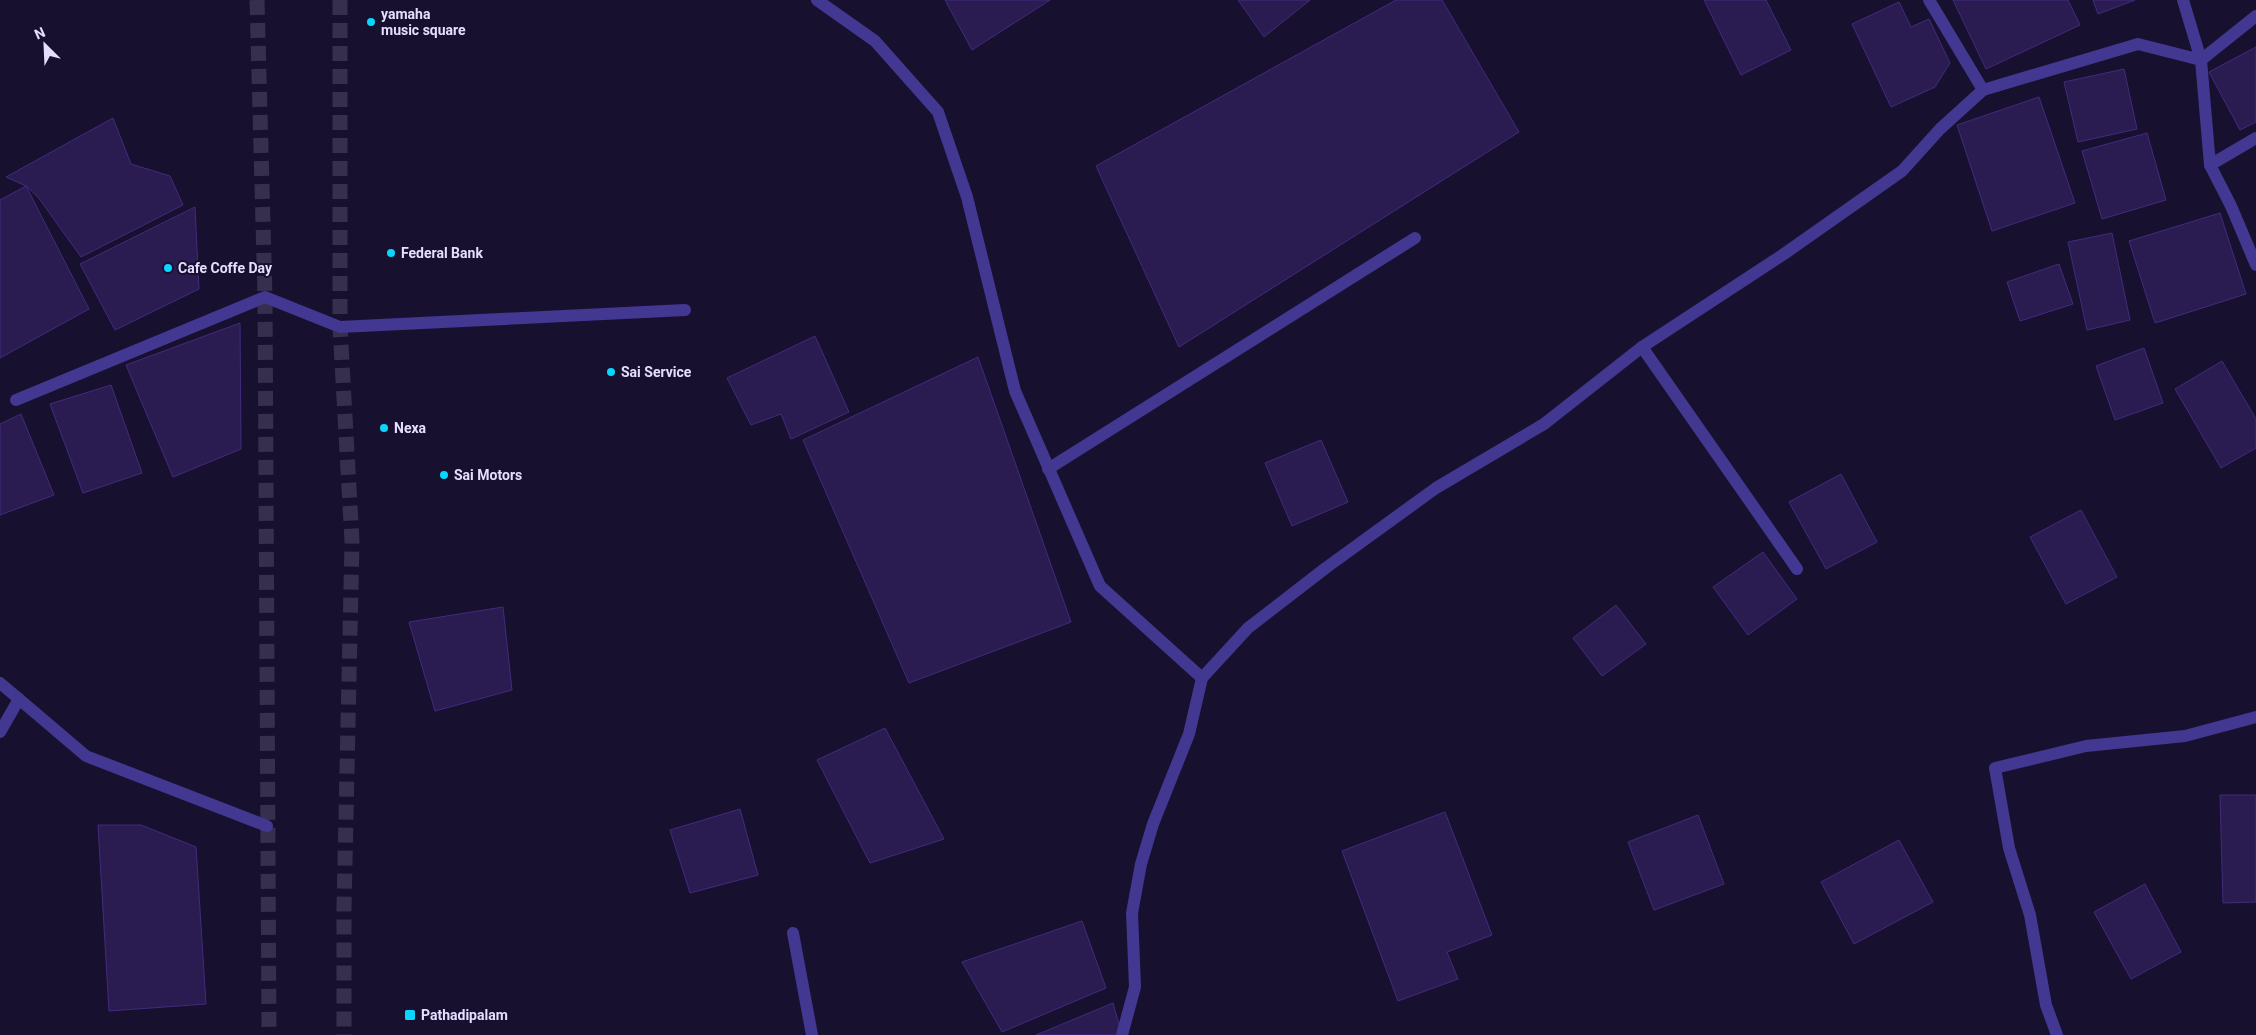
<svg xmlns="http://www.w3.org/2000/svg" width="2256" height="1035" viewBox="0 0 2256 1035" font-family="Roboto,sans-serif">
<rect width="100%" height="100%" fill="#18102f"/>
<g fill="#2a1b51" stroke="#422b7f">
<path d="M945,0H1050L972,50Z"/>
<path d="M1238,0H1310L1264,37Z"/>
<path d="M1396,0H1442L1519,132L1179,347L1096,166Z"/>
<path d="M1704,0H1766L1791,50L1741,75Z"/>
<path d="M1953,0H2068L2080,25L1986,69Z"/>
<path d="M2093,0H2135L2098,14Z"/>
<path d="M1899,2L1911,27L1929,19L1950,63L1935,87L1891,107L1852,24Z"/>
<path d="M2256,47V122L2240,130L2209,72Z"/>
<path d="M2124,69L2137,129L2078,142L2064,82Z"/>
<path d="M2039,97L2075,203L1992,231L1957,125Z"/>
<path d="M113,118L131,164L170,176L183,205L81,257L38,197L26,186L6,177Z"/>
<path d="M2147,133L2166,200L2102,219L2082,151Z"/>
<path d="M26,186L89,309L0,358V200Z"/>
<path d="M195,207L199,289L115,330L80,264Z"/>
<path d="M2220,213L2246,294L2155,323L2129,241Z"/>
<path d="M2112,233L2130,320L2087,330L2068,242Z"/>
<path d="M2059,264L2073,304L2020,321L2007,282Z"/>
<path d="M240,323L241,449L173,477L126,365Z"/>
<path d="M815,336L849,412L791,439L781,414L751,425L727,378Z"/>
<path d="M2144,348L2163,403L2115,420L2096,366Z"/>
<path d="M978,357L1071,622L909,683L803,440Z"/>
<path d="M2222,361L2256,419V448L2221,468L2175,389Z"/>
<path d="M111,385L142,473L83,493L50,404Z"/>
<path d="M21,414L54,495L0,515V424Z"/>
<path d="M1321,440L1348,502L1292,526L1265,463Z"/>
<path d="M1841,474L1877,542L1826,569L1789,502Z"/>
<path d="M2081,510L2117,577L2066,604L2030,537Z"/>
<path d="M1763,552L1797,599L1748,635L1713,587Z"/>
<path d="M1616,605L1646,644L1602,676L1573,638Z"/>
<path d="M503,607L512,690L435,711L409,622Z"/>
<path d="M885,728L944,839L870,863L817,760Z"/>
<path d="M2220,795H2256V902L2223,903Z"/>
<path d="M740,809L758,875L690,893L670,830Z"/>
<path d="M1445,812L1492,935L1447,952L1458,979L1398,1001L1342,851Z"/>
<path d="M1698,815L1724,884L1654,910L1628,842Z"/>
<path d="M98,825H141L196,847L206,1004L109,1011Z"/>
<path d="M1899,840L1933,902L1854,944L1821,882Z"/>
<path d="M2145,884L2181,952L2131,979L2094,912Z"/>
<path d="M1082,921L1106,988L1002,1032L962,962Z"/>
<path d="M1113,1003L1122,1035H1036Z"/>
</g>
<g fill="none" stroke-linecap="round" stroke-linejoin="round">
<g stroke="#372f4e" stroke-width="15" stroke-dasharray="15 8" stroke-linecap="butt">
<path d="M257,0L265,297L269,1035"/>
<path d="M340,0V327L352,541L344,908V1035"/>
</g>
<g stroke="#423891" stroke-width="12">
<path d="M817,0L875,41L938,112L967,197L1015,391L1100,586L1202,678"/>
<path d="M1929,0L1983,90"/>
<path d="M2183,0L2201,60L2256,16"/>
<path d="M2210,165L2231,206L2256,265"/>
<path d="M1642,347L1797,569"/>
<path d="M16,400L265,297L340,327L685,310"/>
<path d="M1048,469L1415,238"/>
<path d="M0,683L19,699"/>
<path d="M0,732L19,699L86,756L267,826"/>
<path d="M793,933L812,1035"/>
<path d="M1122,1035L1135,987L1132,913L1141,864L1153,824L1189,734L1202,678L1248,628L1327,567L1436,488L1544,424L1642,347L1784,254L1902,171L1940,129L1983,90L2138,44L2201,60L2210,165L2256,138"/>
<path d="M2057,1035L2046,1005L2030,915L2009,848L1995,768L2086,746L2185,736L2256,717"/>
</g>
</g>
<g fill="#0ad5ff" stroke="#18102f" stroke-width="2">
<circle cx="371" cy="22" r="5"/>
<circle cx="391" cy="253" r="5"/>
<circle cx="168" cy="268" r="5"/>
<circle cx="611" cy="372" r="5"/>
<circle cx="384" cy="428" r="5"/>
<circle cx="444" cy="475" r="5"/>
<rect x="404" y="1009" width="12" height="12" rx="2.5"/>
</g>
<g text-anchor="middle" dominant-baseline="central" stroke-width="4" stroke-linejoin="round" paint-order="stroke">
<g font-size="14" font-weight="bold" fill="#e4deff" stroke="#18102f" text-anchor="start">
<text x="381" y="14">yamaha<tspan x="381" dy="16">music square</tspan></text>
<text x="401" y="253">Federal Bank</text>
<text x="178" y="268">Cafe Coffe Day</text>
<text x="621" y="372">Sai Service</text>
<text x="394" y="428">Nexa</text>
<text x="454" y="475">Sai Motors</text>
<text x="421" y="1015">Pathadipalam</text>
</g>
</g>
<g transform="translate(45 45) rotate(336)" stroke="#18102f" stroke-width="4" paint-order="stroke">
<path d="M0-4L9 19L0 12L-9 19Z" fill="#e4deff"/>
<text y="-8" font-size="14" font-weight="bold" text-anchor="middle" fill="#e4deff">N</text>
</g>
</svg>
